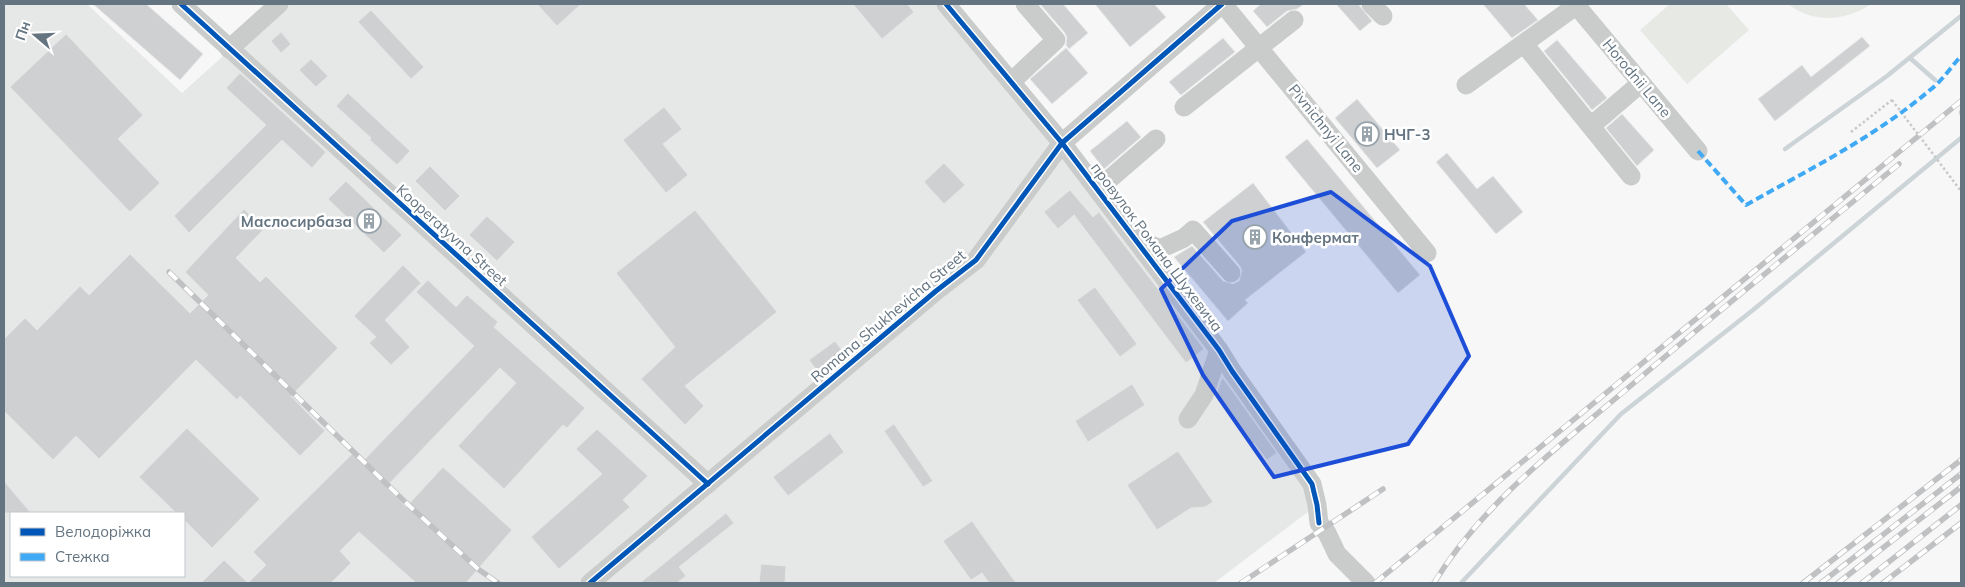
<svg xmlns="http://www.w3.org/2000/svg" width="1965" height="587" viewBox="0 0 1965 587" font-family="Mulish,sans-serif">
<rect width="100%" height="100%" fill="#f7f7f7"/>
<path fill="#e6e7e7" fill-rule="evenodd" d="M4,4H87L182,93L281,4H944L1062,143L1317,505L1214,583H4ZM11,513H184V576H11Z"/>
<g fill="#e6e9e4">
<path d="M1670,4H1726L1749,30L1687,84L1640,30Z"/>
<path d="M1788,4H1871C1846,21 1813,24 1788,4Z"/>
</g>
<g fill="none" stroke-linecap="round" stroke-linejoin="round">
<g stroke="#cdd4d8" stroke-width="4.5">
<path d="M1910,58L1935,80"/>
<path d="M1961,112V113"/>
<path d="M1785,149L1887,76L1961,16"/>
<path d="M1461,583L1621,414L1753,310L1961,138"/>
</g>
</g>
<g fill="#ced0d1" stroke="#e6e6e6">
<path d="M93,4H146L203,54L180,80Z"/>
<path d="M537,4H581L557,26Z"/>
<path d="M853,4H907L914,12L882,39Z"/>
<path d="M1040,4H1063L1088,33L1069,49L1066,45L1067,38L1065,33Z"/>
<path d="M1095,4H1154L1166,17L1130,47Z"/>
<path d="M1261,4H1304L1297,9L1287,11L1267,27L1253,11Z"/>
<path d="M1336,4H1358L1372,21L1360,31Z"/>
<path d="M1483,4H1524L1538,20L1512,38Z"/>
<path d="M371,10L424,67L411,79L358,22Z"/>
<path d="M281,32L291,44L281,53L271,41Z"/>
<path d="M66,34L143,115L118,139L160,183L130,212L10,87Z"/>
<path d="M1862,37L1870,46L1775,121L1758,99L1802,65L1811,77Z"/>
<path d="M1223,38L1235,52L1181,95L1169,82Z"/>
<path d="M1557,40L1607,98L1592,110L1544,51Z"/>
<path d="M1066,48L1088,73L1052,104L1030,79Z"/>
<path d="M311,59L328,76L316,87L299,70Z"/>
<path d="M240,73L326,152L312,168L282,140L189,233L174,216L266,125L226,88Z"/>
<path d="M348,93L410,151L397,165L370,140L371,138L336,106Z"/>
<path d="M1357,99L1400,150L1377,168L1335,118Z"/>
<path d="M664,107L682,129L663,144L688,175L666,193L623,140Z"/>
<path d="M1622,114L1654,150L1637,166L1606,128Z"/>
<path d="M1127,121L1141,137L1104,169L1090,151Z"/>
<path d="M1307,139L1420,275L1398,293L1285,157Z"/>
<path d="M1447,153L1477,189L1493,176L1523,212L1496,234L1436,162Z"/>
<path d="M944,163L965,185L944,204L924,182Z"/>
<path d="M430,166L460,196L445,211L415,181Z"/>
<path d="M346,181L402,235L384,253L328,199Z"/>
<path d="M1253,183L1306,252L1245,300L1248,303L1228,321L1174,257L1192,246L1223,281L1233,284L1239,281L1242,271L1240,266L1203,222Z"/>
<path d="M1070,190L1093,217L1099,212L1204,349L1186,363L1074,215L1058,229L1044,212Z"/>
<path d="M244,209L264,229L236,258L260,282L266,276L338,348L291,396L325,431L300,456L240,396L237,400L196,360L99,459L76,436L53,460L4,411V339L25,318L37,330L80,286L89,295L130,254L190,313L208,295L185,272Z"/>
<path d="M695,210L777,312L685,386L704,406L685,425L641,379L675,347L616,273Z"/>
<path d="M487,216L515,242L497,261L469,235Z"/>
<path d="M403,265L421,283L385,320L410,347L391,365L369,343L376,337L354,316Z"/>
<path d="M428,280L456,307L467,295L498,322L494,327L585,408L567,428L563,425L504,489L458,446L516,383L500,368L386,487L406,507L443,467L512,530L466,583H416L359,532L340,551L351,563L331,583H201L224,560L248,583L266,565L253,552L353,453L362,462L474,346L416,292Z"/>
<path d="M1095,287L1137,344L1120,357L1077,300Z"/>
<path d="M835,341L844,353L818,372L809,360Z"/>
<path d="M1223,378L1277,453L1267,460L1254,443L1251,446L1228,414L1231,412L1217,393L1221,380Z"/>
<path d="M1132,384L1145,405L1088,442L1075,421Z"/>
<path d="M894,424L933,481L923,487L884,431Z"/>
<path d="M187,428L260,499L212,548L184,520V513H176L139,477Z"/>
<path d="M597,429L648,476L623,500L630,507L559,569L531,537L602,474L576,449Z"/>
<path d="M830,433L844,452L788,496L773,477Z"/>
<path d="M1178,451L1213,502L1205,507L1191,508L1157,530L1127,485Z"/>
<path d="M4,481L31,513H4Z"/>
<path d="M726,513L734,523L679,567L686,576L677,583H640Z"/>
<path d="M972,521L1016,583H989L982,573L971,580L943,541Z"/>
<path d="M761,564L786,566L785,583H759Z"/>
</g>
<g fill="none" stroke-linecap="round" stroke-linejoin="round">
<path stroke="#c8c9ca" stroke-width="2.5" stroke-dasharray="2.5 2.5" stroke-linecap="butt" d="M1851,132L1892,100"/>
<g stroke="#cacccc" stroke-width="19">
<path d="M181,4L708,484"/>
<path d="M946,4L1062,143L1219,350L1232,371L1312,484L1317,505L1319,523L1327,533L1337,554L1366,583"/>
<path d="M1223,4L1427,253"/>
<path d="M1371,4L1383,16"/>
<path d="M1575,4L1698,151"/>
<path d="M1524,44L1631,176"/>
<path d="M229,49L279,4"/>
<path d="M1011,82L1056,40L1025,4"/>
<path d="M1466,85L1577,5"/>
<path d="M1184,107L1294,20"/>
<path d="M1591,126L1641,83"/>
<path d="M1098,189L1156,139"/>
<path d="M1135,238L1160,249L1184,238L1193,230L1231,273"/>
<path d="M1188,419L1204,395L1219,350"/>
<path d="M590,583L936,291L976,260L1062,143L1222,4"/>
</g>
<g stroke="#c0c1c3" stroke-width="5.5">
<g id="rail">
<path d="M169,272L403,500L478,569L498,583"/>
<path d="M1241,583L1383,489"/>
<path d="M1375,583L1961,101"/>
<path d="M1434,583C1482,504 1558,447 1628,388C1717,312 1809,238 1899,164"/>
<path d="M1803,583L1961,460"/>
<path d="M1821,583L1961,474"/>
<path d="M1838,583L1961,487"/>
<path d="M1862,583L1961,505"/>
<path d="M1883,583L1961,523"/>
</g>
</g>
<use href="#rail" stroke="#fff" stroke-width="4" stroke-dasharray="11" stroke-linecap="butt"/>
<path stroke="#c8c9ca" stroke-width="2.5" stroke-dasharray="2.5 2.5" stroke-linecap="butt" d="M1892,100L1961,191"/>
<path stroke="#3fa9f5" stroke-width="4" stroke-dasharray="8 4" stroke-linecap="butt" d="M1698,151L1746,205C1808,170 1875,137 1930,90C1942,81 1951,67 1961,56"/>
<g stroke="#fff" stroke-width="8">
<g id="cycleway">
<path d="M181,4L708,484"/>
<path d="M946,4L1062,143L1219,350L1232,371L1312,484L1317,505L1319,523"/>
<path d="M590,583L936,291L976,260L1062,143L1222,4"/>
</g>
</g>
<use href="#cycleway" stroke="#0057b8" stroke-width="5"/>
</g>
<path fill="#1d4ed8" fill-opacity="0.2" stroke="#1d4ed8" stroke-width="4" stroke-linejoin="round" d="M1331,192L1430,266L1469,356L1408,444L1274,477L1203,375L1161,289L1232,221Z"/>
<defs>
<g id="building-ring" transform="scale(1.25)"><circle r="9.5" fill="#fff" stroke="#97a2aa" stroke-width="1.5"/><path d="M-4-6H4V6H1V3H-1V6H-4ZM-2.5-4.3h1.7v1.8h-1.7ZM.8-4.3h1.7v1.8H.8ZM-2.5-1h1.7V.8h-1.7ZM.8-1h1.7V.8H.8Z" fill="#97a2aa"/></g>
</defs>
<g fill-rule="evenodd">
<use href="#building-ring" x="1367" y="134"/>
<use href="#building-ring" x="369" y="221"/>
<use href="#building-ring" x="1255" y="237"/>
</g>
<g text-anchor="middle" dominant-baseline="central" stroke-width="5" stroke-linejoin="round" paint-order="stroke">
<g font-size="15" fill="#647480" stroke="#fff">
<text transform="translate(1637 78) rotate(50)">Horodnii Lane</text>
<text transform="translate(1326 128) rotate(51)">Pivnichnyi Lane</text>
<text transform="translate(452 235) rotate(42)">Kooperatyvna Street</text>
<text transform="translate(1157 247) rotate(53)">провулок Романа Шухевича</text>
<text transform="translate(888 316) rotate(-40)">Romana Shukhevicha Street</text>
</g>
<g font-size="15" font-weight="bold" fill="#647480" stroke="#fff" text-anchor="start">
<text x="1384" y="134">НЧГ-3</text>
<text x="352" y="221" text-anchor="end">Маслосирбаза</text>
<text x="1272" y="237">Конфермат</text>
</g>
</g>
<rect width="1965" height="587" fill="none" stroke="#647480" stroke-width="10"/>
<rect x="10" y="512" width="175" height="65" fill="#ffffff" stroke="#c1c7cc"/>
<rect x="20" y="528" width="25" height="8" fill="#0057b8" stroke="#c1c7cc"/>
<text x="55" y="537" font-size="15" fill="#647480">Велодоріжка</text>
<rect x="20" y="553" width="25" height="8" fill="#3fa9f5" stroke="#c1c7cc"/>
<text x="55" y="562" font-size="15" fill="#647480">Стежка</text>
<g transform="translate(35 35) rotate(289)" stroke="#ffffff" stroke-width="4" paint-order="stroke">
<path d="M0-4L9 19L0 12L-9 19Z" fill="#647480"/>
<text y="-8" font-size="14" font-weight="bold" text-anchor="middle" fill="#647480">Пн</text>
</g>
</svg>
